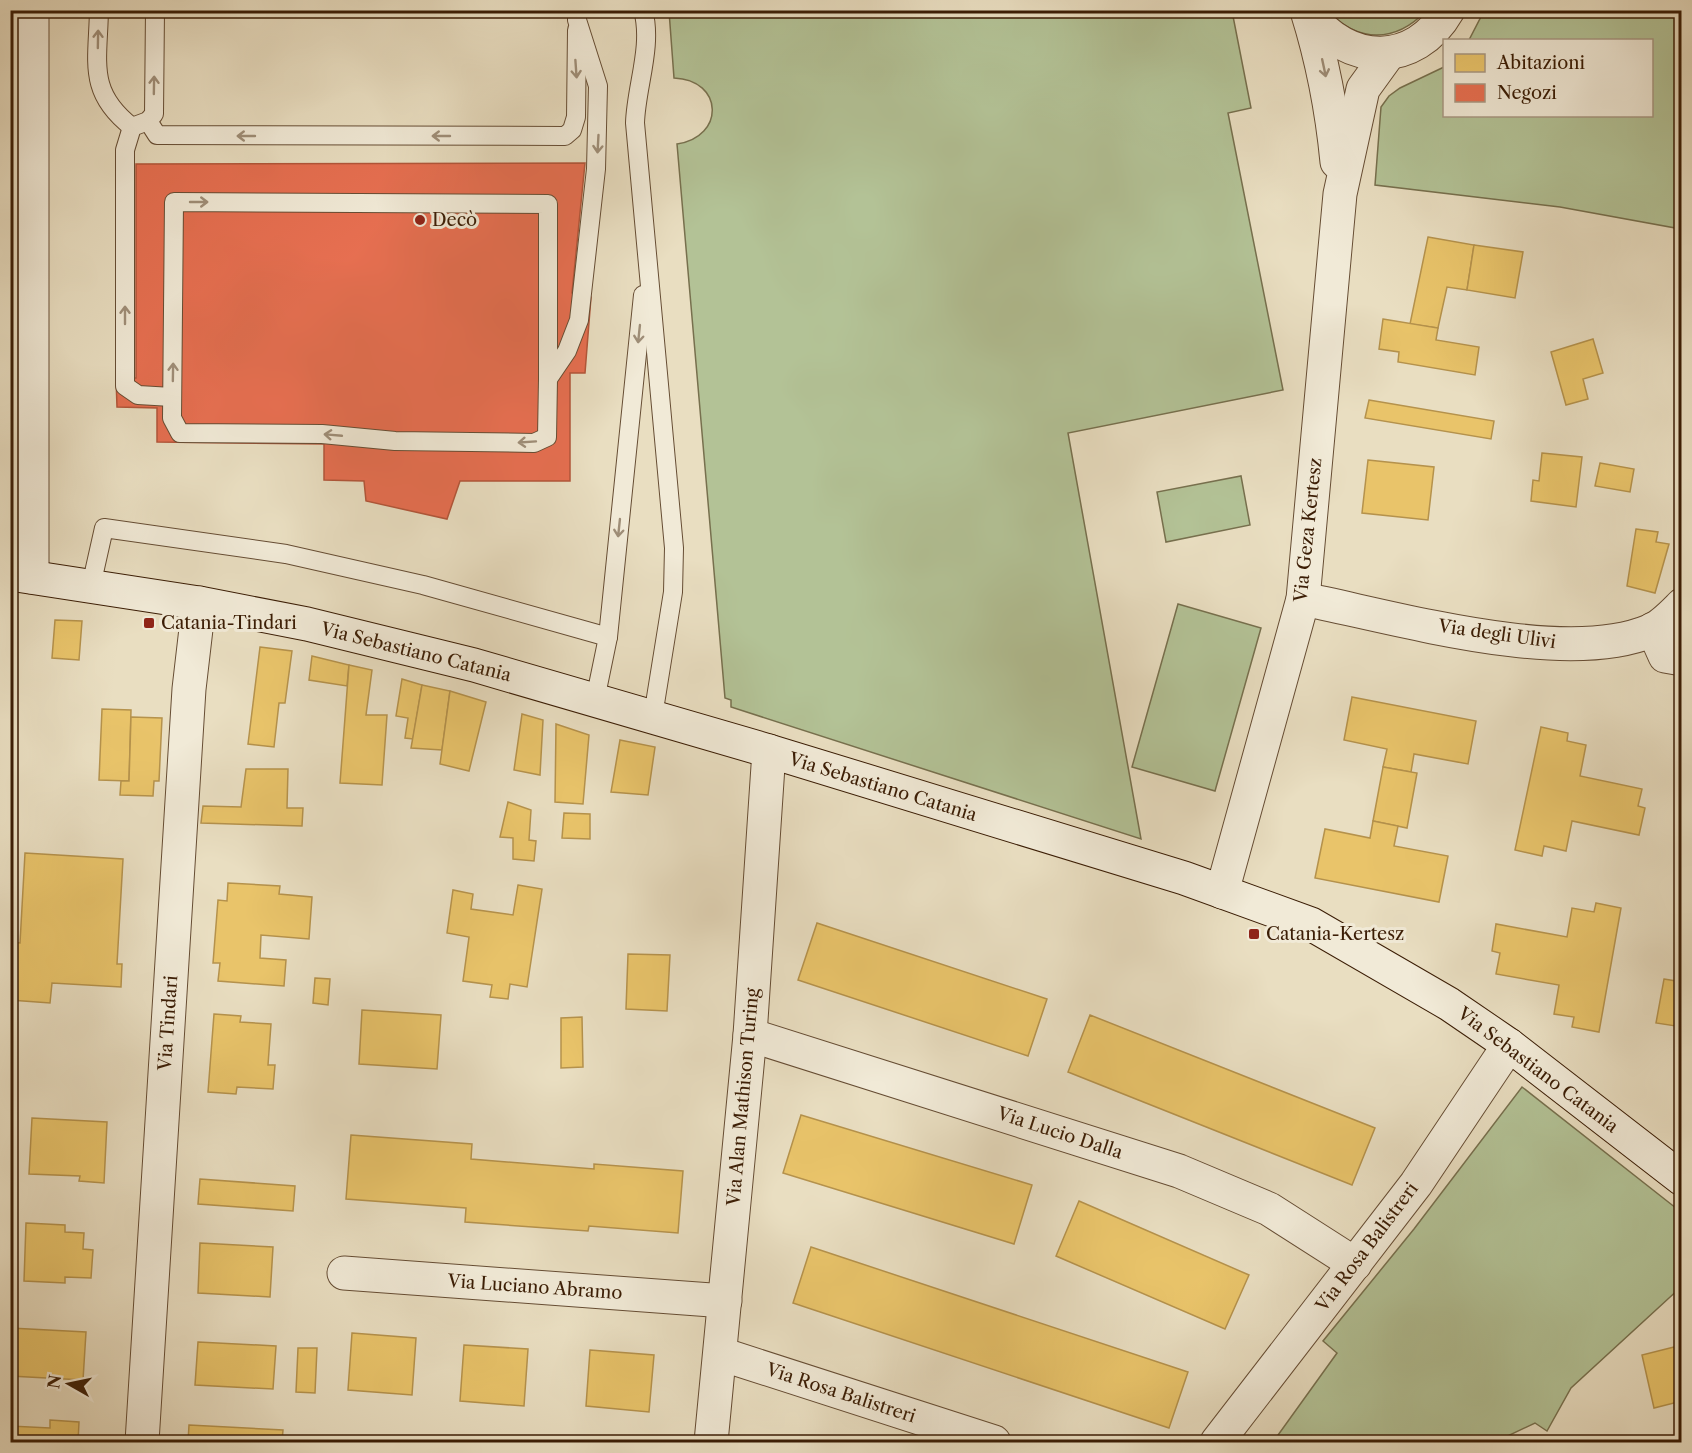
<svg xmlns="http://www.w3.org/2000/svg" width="1692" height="1453" viewBox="0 0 1692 1453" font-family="'Libre Caslon Text',serif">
<rect width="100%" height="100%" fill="#e9dec1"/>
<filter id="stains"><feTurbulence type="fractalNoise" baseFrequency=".00333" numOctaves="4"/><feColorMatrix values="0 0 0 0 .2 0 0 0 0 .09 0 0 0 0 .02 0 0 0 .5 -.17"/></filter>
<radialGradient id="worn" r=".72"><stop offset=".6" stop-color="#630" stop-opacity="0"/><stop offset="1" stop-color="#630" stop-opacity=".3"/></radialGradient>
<g fill="#b3c296" stroke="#77704e" stroke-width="1.5">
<path d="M669,11H1232L1251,108L1228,113L1283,390L1068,433L1141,839L731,707V700L725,698L677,144C725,137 724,80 674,78Z"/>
<path d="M1327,11H1426C1395,43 1359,43 1327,11Z"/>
<path d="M1484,11H1681V229L1560,207L1375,185L1381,107L1389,96L1400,88L1444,67V116H1652V40H1469Z"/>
<path d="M1241,476L1250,525L1166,542L1157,492Z"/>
<path d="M1178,604L1261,628L1215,791L1132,767Z"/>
<path d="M1522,1087L1681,1212V1287L1571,1388L1547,1431L1535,1423L1495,1442H1273L1337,1353L1323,1341L1414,1229Z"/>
</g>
<g fill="#e9c46a" stroke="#b5924c" stroke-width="1.5">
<path d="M1428,237L1474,245L1467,290L1447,287L1438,328L1410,324Z"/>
<path d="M1474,245L1523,252L1515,298L1467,290Z"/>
<path d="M1383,319L1438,328L1436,340L1479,347L1475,375L1398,362L1399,352L1379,349Z"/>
<path d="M1593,339L1603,373L1583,379L1588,399L1566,405L1551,352Z"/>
<path d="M1369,400L1494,421L1491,439L1365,418Z"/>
<path d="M1542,453L1582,457L1576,507L1531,501L1533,480L1539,481Z"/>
<path d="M1368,460L1434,467L1428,520L1362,513Z"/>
<path d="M1600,463L1634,469L1630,492L1595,486Z"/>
<path d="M1636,529L1658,532L1656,542L1669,544L1655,593L1627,586Z"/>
<path d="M55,620L82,621L79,660L52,658Z"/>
<path d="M260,647L292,651L285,703H279L274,747L248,744Z"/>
<path d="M312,656L349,665L347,686L309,680Z"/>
<path d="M349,665L372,670L366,715H387L382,785L340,783Z"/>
<path d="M402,679L422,685L413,739L405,738L408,718L396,716Z"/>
<path d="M422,685L450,691L442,750L411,748Z"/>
<path d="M450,691L486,702L469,771L440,764Z"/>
<path d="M1352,697L1476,721L1468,764L1414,754L1411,772L1383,767L1387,749L1344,740Z"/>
<path d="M102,709L131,710L129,781L99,780Z"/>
<path d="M522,714L543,720L540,775L514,770Z"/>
<path d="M131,717L162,718L159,781H154L153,796L120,795L121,781H129Z"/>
<path d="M556,724L589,735L583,804L555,802Z"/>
<path d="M1541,727L1568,733L1567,741L1586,745L1580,776L1642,789L1638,806L1645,808L1639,835L1572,821L1566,851L1544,846L1542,856L1515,850Z"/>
<path d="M620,740L655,747L648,795L611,792Z"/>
<path d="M1383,767L1417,773L1407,828L1373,821Z"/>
<path d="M246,769H288L287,808H303L302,826L201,823L203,806L241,807Z"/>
<path d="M508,802L531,810L529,840L536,841L534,861L513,859V838L500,837Z"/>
<path d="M564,813L590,814V839L562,838Z"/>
<path d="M1373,821L1398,826L1394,846L1448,856L1439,902L1315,878L1325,829L1370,838Z"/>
<path d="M25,853L123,859L117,964H122L121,987L52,983L50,1003L10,1000L11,942L20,943Z"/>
<path d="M228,883L280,886L279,894L312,897L309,939L261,935L260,958L286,960L284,986L218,981L220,963H213L218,900L227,901Z"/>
<path d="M518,885L542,889L527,987L510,984L508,999L490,997L492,985L463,981L469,937L447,933L453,890L473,894L471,909L513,915Z"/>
<path d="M1596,903L1621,908L1599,1032L1572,1027L1574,1017L1554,1014L1559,985L1496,974L1500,953L1492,951L1496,924L1567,937L1572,908L1594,912Z"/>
<path d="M817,923L1047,999L1028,1056L798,980Z"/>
<path d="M628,954L670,955L667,1011L626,1009Z"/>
<path d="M315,978L330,979L328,1005L313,1003Z"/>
<path d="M1664,979L1682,982V1027L1656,1023Z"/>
<path d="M362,1010L441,1015L437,1069L359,1064Z"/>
<path d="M214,1014L241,1016L240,1022L271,1024L268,1065H275L273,1089L237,1087L236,1094L208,1092Z"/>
<path d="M1090,1015L1375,1128L1352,1185L1068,1072Z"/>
<path d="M582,1017L583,1067L561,1068V1018Z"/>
<path d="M801,1115L1032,1185L1014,1244L783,1173Z"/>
<path d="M32,1118L107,1122L104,1183L79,1181L80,1176L29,1174Z"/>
<path d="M351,1135L472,1144L471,1159L594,1169V1164L683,1171L678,1233L589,1226L588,1231L465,1222L466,1208L346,1199Z"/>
<path d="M200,1179L295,1186L293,1211L198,1204Z"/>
<path d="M1079,1201L1249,1275L1225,1329L1056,1256Z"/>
<path d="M26,1223L65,1225V1232L84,1233L83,1249L93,1250L91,1278L65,1277V1283L24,1281Z"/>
<path d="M200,1243L273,1247L270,1297L198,1293Z"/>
<path d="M811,1247L1188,1372L1169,1428L793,1303Z"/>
<path d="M10,1328L86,1332L83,1380L10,1376Z"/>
<path d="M352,1333L416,1338L412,1395L348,1390Z"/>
<path d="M198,1342L276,1346L273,1389L195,1385Z"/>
<path d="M464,1345L528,1349L524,1406L460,1401Z"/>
<path d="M1682,1345V1401L1654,1408L1642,1355Z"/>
<path d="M298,1348H317L315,1393L296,1392Z"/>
<path d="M590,1350L654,1355L649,1412L586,1406Z"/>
<path d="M50,1420L79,1422L78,1442H10V1426L50,1428Z"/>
<path d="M189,1425L283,1430L282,1442H188Z"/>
</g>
<path fill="#e76f51" stroke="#b3563a" stroke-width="1.5" d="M585,163L572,293L591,297L585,373H570V481H460L447,519L366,501L364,481L324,480V444L157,442V408L117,407L116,378H136V164Z"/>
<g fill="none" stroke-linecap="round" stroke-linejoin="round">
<g stroke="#664d34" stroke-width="20">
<g id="service">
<path d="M99,10C98,62 87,92 132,127"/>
<path d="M155,10L154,114L148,121L132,127L125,150V386L138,395L172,397"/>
<path d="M643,10C653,46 636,87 635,123L674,548L673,592L653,716"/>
<path d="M148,121L157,135L565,136L572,130L576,117L577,30"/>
<path d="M548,379V204L174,202L172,418L180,433L322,434L395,441L471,442L534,443L547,437L548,379L567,351L579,320L596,169L598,86L577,20"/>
<path d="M91,586L104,528L286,554L423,585L608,637"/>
<path d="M595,700L608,637L643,295"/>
</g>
</g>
<g stroke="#664d34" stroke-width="35">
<g id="minor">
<path d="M32,10V577"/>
<path d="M1307,11C1323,62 1332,110 1337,162"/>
<path d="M1310,14C1347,66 1415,68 1448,10"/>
<path d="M1303,599C1394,617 1564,667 1650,631C1662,626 1673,614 1682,605"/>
<path d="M1653,629L1665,656L1682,659"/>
<path d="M1222,892L1303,599L1340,194L1363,89L1389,53"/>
<path d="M750,1035L1179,1171L1269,1209L1355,1264"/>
<path d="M344,1273L725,1301"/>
<path d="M721,1354L994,1442"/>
<path d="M142,1442L189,689L199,603"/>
<path d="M711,1442L750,1035L769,751"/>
<path d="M1217,1442L1416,1184L1509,1045"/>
</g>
</g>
<g stroke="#3b1d05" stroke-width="35">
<path id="secondary" d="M10,574L199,603L307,624L474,665L769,751L1184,878L1311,924L1449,1004L1509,1045L1682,1179"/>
</g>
<use href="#service" stroke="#f1ead7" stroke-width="18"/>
<use href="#minor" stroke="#f1ead7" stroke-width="33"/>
<use href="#secondary" stroke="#f1ead7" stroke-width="33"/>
</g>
<defs><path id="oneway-shaft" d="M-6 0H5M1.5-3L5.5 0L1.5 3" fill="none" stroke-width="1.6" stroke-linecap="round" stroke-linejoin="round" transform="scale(1.5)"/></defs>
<g stroke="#9f8e78">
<use href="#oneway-shaft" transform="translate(98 39) rotate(-89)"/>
<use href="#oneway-shaft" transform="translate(1324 68) rotate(78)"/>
<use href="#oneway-shaft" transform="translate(576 69) rotate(86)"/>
<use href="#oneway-shaft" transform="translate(154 85) rotate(-89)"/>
<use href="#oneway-shaft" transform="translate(246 136) rotate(-180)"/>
<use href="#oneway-shaft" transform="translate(441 136) rotate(-180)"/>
<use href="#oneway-shaft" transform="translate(598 144) rotate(93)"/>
<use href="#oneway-shaft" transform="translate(199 202)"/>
<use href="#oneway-shaft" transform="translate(125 315) rotate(-90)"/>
<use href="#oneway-shaft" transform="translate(639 334) rotate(96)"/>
<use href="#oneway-shaft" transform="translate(173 372) rotate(-89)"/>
<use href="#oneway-shaft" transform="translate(333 435) rotate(-175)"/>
<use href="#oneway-shaft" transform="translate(527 442) rotate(176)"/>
<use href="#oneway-shaft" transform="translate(619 528) rotate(96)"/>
</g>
<g fill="#8f2418" stroke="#f1ead7" stroke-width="2">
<circle cx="420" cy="220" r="6"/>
<rect x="143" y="617" width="12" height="12" rx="3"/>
<rect x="1248" y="928" width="12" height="12" rx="3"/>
</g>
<g text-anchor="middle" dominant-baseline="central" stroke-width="6" stroke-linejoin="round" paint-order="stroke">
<g font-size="18" fill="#3b1d05" stroke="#f1ead7" text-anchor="start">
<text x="432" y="220">Decò</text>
<text x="161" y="623">Catania-Tindari</text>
<text x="1266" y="934">Catania-Kertesz</text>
</g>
<g font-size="18" fill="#3b1d05" stroke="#f1ead7">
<text transform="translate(1308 530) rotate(-84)">Via Geza Kertesz</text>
<text transform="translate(1497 634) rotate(8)">Via degli Ulivi</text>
<text transform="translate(416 652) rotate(14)">Via Sebastiano Catania</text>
<text transform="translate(883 787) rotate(17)">Via Sebastiano Catania</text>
<text transform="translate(168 1023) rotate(-86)">Via Tindari</text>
<text transform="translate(1538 1070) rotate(37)">Via Sebastiano Catania</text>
<text transform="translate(743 1097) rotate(-85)">Via Alan Mathison Turing</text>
<text transform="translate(1060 1133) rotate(18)">Via Lucio Dalla</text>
<text transform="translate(1367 1247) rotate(-53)">Via Rosa Balistreri</text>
<text transform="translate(535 1287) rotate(4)">Via Luciano Abramo</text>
<text transform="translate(841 1393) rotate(18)">Via Rosa Balistreri</text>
</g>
</g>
<rect width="1692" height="1453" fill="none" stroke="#e9dec1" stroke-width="36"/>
<rect x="12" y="12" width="1668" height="1429" fill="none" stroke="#3b1d05" stroke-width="3"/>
<rect x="18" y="18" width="1656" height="1417" fill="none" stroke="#3b1d05" stroke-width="1.5"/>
<rect x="1443" y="39" width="210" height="78" fill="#f1ead7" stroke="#a89883" stroke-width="1.5"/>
<rect x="1455" y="54" width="30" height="18" fill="#e9c46a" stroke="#a89883" stroke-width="1.5"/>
<text x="1497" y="69" font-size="18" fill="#3b1d05">Abitazioni</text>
<rect x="1455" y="84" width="30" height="18" fill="#e76f51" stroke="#a89883" stroke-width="1.5"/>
<text x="1497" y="99" font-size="18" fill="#3b1d05">Negozi</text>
<g transform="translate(69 1384) rotate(279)" stroke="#f1ead7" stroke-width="4.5" paint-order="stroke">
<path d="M0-4.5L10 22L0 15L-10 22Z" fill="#3b1d05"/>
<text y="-9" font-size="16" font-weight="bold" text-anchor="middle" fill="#3b1d05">N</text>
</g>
<rect width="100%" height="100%" filter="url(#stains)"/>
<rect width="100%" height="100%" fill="url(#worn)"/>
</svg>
